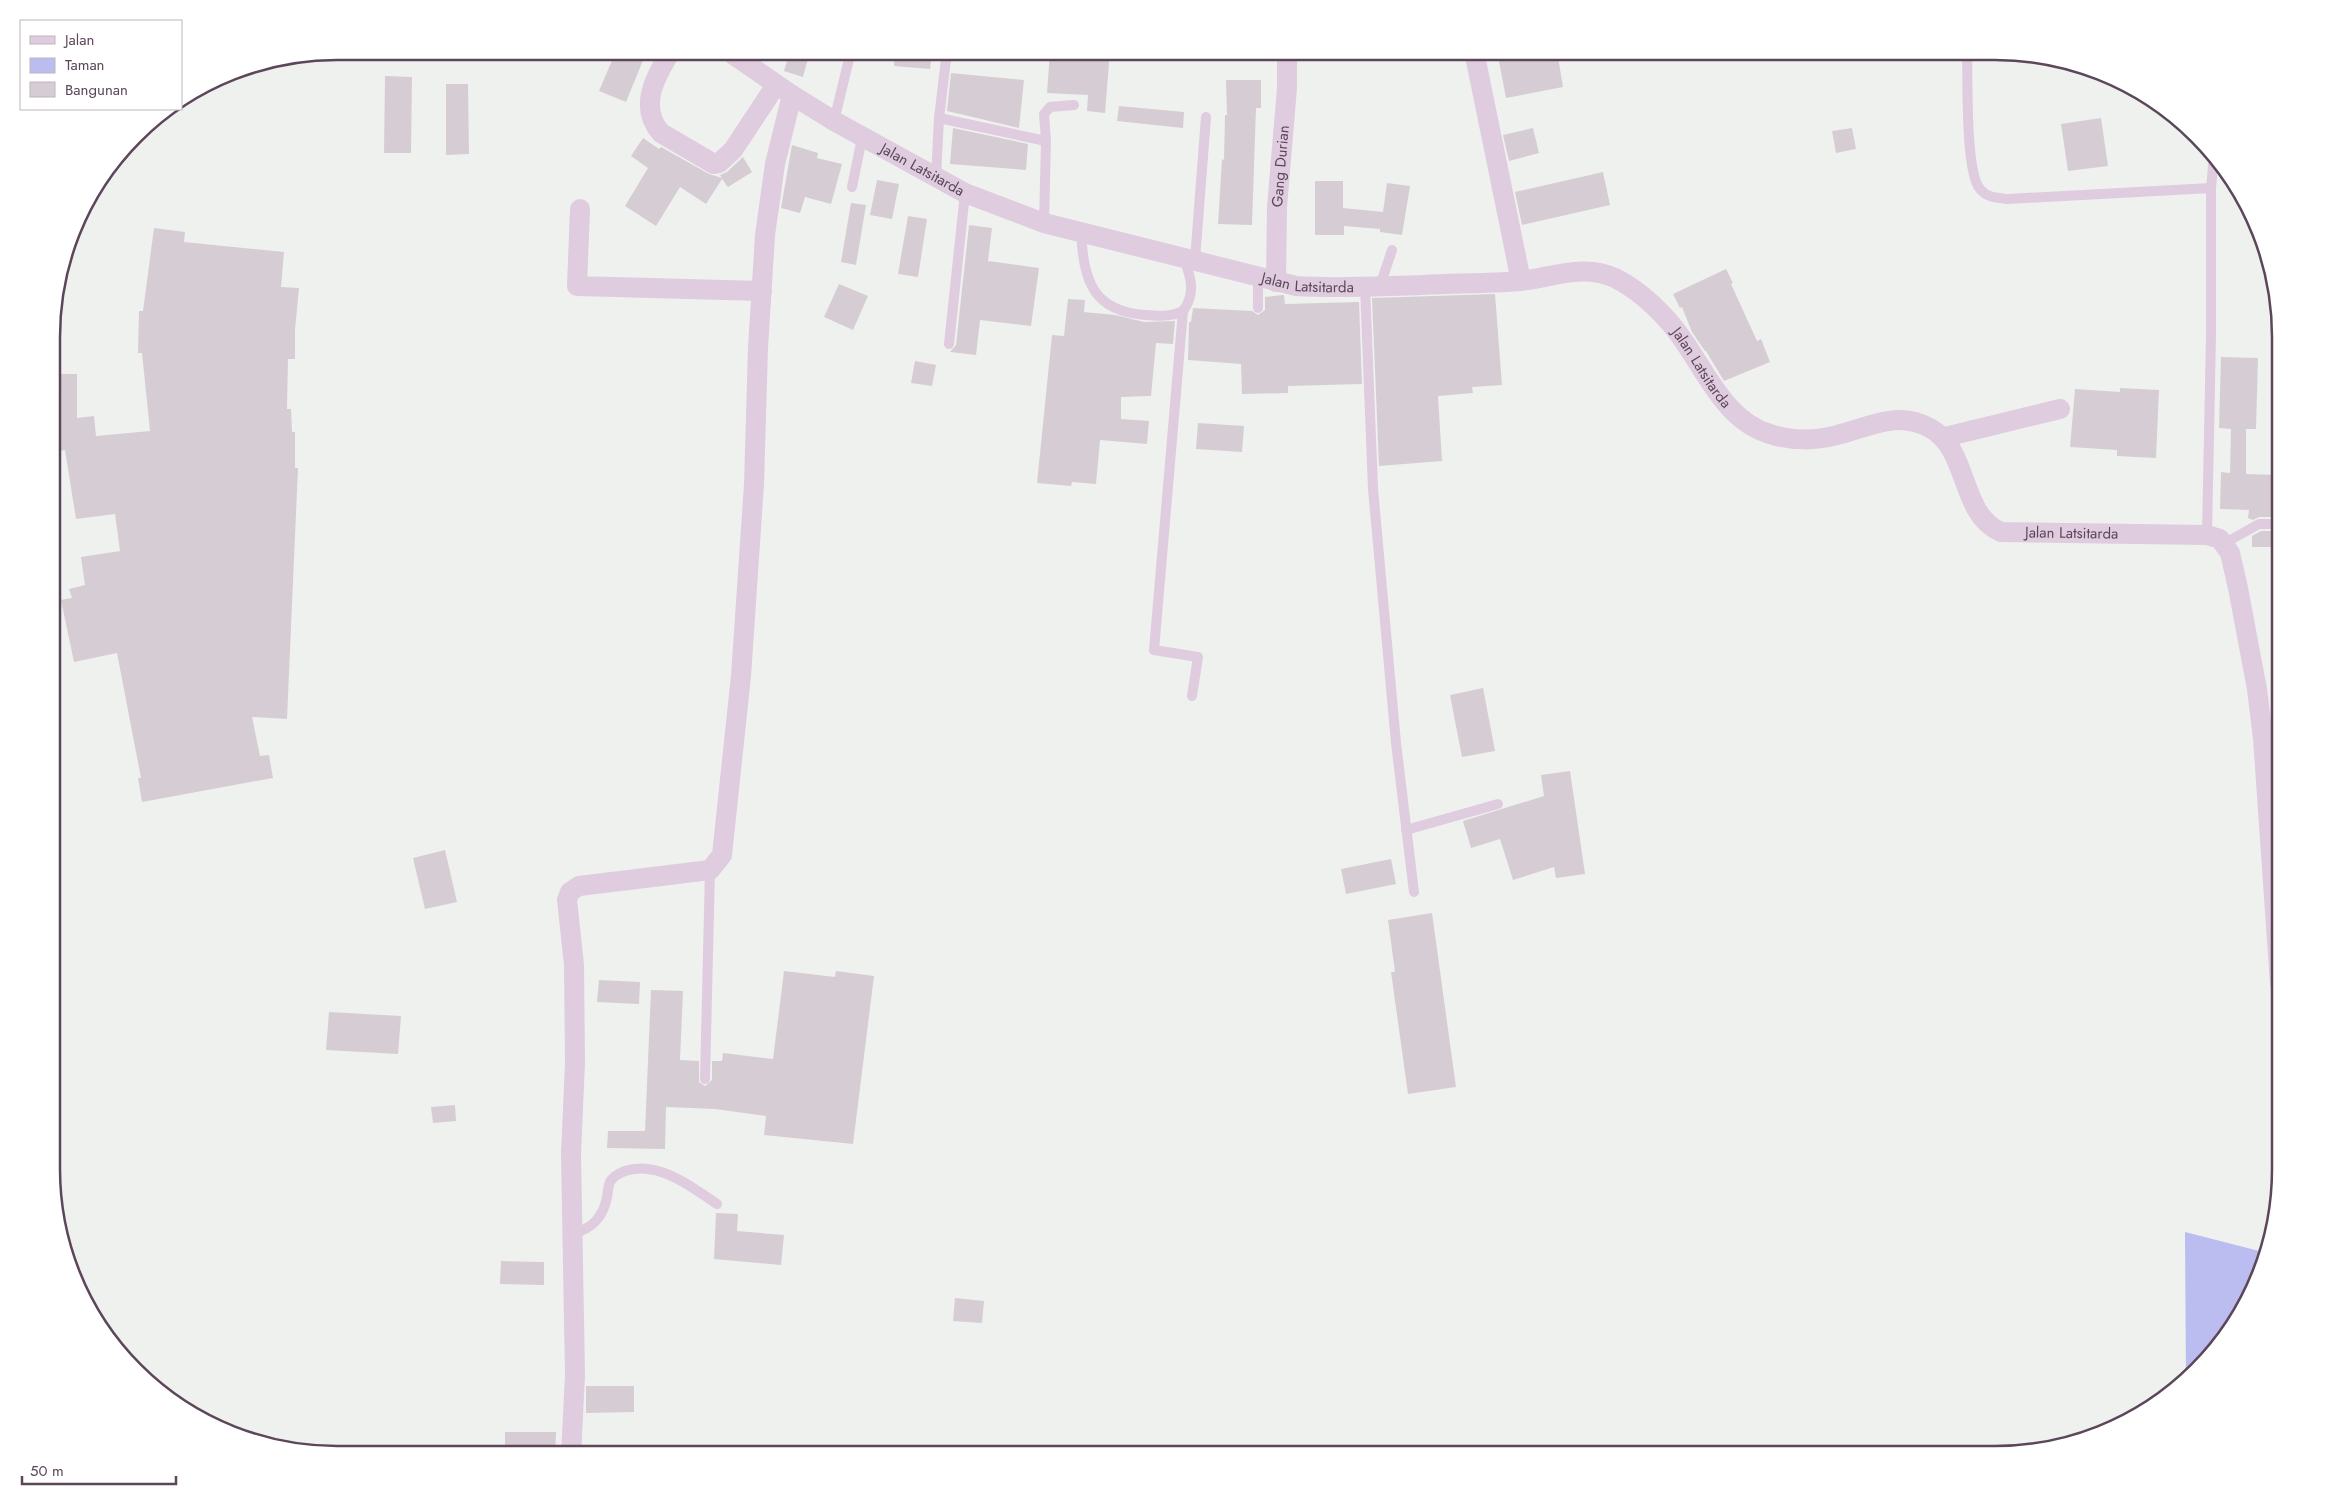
<svg xmlns="http://www.w3.org/2000/svg" width="2332" height="1506" viewBox="0 0 2332 1506" font-family="Jost,sans-serif">
<rect width="100%" height="100%" fill="#eff1ee"/>
<path fill="#bbbcef" d="M2185,1232L2267,1253L2266,1260L2232,1328L2186,1380Z"/>
<g fill="#d6cdd4">
<path d="M616,51H628L644,58L626,102L599,91Z"/>
<path d="M790,51H810L803,77L784,71Z"/>
<path d="M895,51H932L930,69L894,66Z"/>
<path d="M1050,51H1110L1105,113L1087,111L1088,95L1047,93Z"/>
<path d="M1497,51H1557L1563,87L1506,98Z"/>
<path d="M951,73L1024,80L1019,128L947,111Z"/>
<path d="M385,76L412,77L411,153H384Z"/>
<path d="M1226,80H1261V108H1256L1252,225L1218,224L1222,159L1224,160L1225,115H1227Z"/>
<path d="M446,84H468L469,154L446,155Z"/>
<path d="M1119,106L1184,112L1183,128L1117,121Z"/>
<path d="M2101,118L2108,166L2068,171L2061,124Z"/>
<path d="M953,128L1028,144L1026,170L950,164Z"/>
<path d="M1533,128L1539,153L1509,161L1503,135Z"/>
<path d="M1852,128L1856,149L1836,153L1832,131Z"/>
<path d="M643,138L659,149L661,147L709,174L722,178L720,175L727,172L743,157L752,172L728,187L722,179L706,204L680,187L656,226L625,206L648,168L631,156Z"/>
<path d="M792,145L818,153L817,158L842,164L831,204L805,197L800,213L781,208Z"/>
<path d="M1603,172L1610,205L1522,225L1515,192Z"/>
<path d="M877,180L899,184L892,219L870,215Z"/>
<path d="M1315,181H1343V208L1383,212L1387,183L1410,186L1402,235L1380,232V229L1344,226V235H1315Z"/>
<path d="M851,203L866,205L856,265L841,262Z"/>
<path d="M908,216L927,219L918,277L898,274Z"/>
<path d="M969,225L992,228L988,261L1039,268L1031,326L980,320L976,355L950,352L956,345Z"/>
<path d="M154,228L185,232L184,242L284,252L281,287L299,288L295,330V359H288L287,409H291L292,432H295V468H298L287,719L252,717L260,756L269,755L273,778L142,802L138,778H141L117,653L74,662L61,600L72,598L69,589L85,585L81,557L120,551L115,514L76,519L65,450L54,452V374H77V418L94,416L96,436L150,431L142,353H138L139,311H143Z"/>
<path d="M1726,269L1733,283L1731,284L1757,341L1761,339L1770,362L1724,381L1706,351H1705L1692,332L1682,307L1680,308L1673,294Z"/>
<path d="M839,284L868,296L853,330L824,317Z"/>
<path d="M1495,294L1502,385L1472,387L1473,393L1438,396L1442,461L1379,466L1372,298Z"/>
<path d="M1282,295H1284L1285,304L1359,302L1362,384L1288,386V393L1242,394L1241,364L1188,360L1189,322H1191L1193,308L1252,311L1258,315L1265,310V297Z"/>
<path d="M1068,299L1085,300L1084,312L1115,315L1144,322L1175,321L1173,344L1156,343L1151,396L1121,397V419L1149,421L1147,444L1100,440L1096,484L1072,482L1071,486L1037,483L1052,335L1064,336Z"/>
<path d="M2221,357L2258,358L2256,429H2246V474L2280,475V517H2259L2253,520L2248,518L2249,510L2220,509L2221,472L2230,473L2231,429L2219,428Z"/>
<path d="M915,361L936,365L932,386L911,383Z"/>
<path d="M2120,388L2159,390L2156,458L2117,456V450L2070,447L2075,389L2120,392Z"/>
<path d="M1198,423L1244,426L1242,452L1196,449Z"/>
<path d="M2261,531H2280V547H2252V536Z"/>
<path d="M1483,688L1495,751L1462,757L1450,695Z"/>
<path d="M1570,771L1585,874L1556,878L1554,867L1513,880L1500,839L1471,848L1463,821L1544,796L1541,775Z"/>
<path d="M445,850L457,902L425,909L413,858Z"/>
<path d="M1391,859L1396,884L1346,894L1341,869Z"/>
<path d="M1432,913L1456,1087L1408,1094L1391,972H1395L1388,920Z"/>
<path d="M784,971L835,977L836,971L874,976L853,1144L764,1135L766,1116L715,1109L666,1107L665,1149L607,1148L608,1131H645L651,990L683,991L680,1060L699,1061V1082L705,1086L712,1080V1061H722L723,1053L773,1059Z"/>
<path d="M599,980L640,982L639,1004L597,1002Z"/>
<path d="M329,1012L401,1016L398,1054L326,1050Z"/>
<path d="M455,1105L456,1121L433,1123L431,1107Z"/>
<path d="M716,1213L738,1214L737,1231L784,1235L781,1265L714,1259Z"/>
<path d="M501,1261L544,1262V1285L500,1284Z"/>
<path d="M955,1298L984,1301L982,1323L953,1321Z"/>
<path d="M586,1386H634V1412L586,1413Z"/>
<path d="M505,1432H556L555,1455H505Z"/>
</g>
<g fill="none" stroke-linecap="round" stroke-linejoin="round">
<g stroke="#dfccde" stroke-width="10">
<path d="M1967,51C1968,78 1965,171 1980,189C1987,198 1998,198 2008,199L2211,188"/>
<path d="M939,118L1046,141"/>
<path d="M834,121L851,51"/>
<path d="M936,178L939,118L947,51"/>
<path d="M852,187L862,138"/>
<path d="M1044,223L1046,141L1044,114L1050,107L1074,105"/>
<path d="M1081,233C1084,280 1092,311 1145,315C1158,316 1171,317 1183,311C1196,294 1191,277 1184,259"/>
<path d="M1195,260L1206,117"/>
<path d="M1380,286L1392,250"/>
<path d="M1365,287L1373,489L1396,743L1414,892"/>
<path d="M1258,308V277"/>
<path d="M1183,311L1154,650L1198,657L1192,696"/>
<path d="M949,344L965,193"/>
<path d="M2207,535L2211,334V188L2214,155"/>
<path d="M2225,543L2259,524H2280"/>
<path d="M1406,830L1498,804"/>
<path d="M705,1079L710,870"/>
<path d="M573,1234C592,1228 603,1218 607,1197C608,1192 608,1186 610,1182C613,1176 620,1173 625,1171C658,1160 692,1187 717,1204"/>
</g>
<g stroke="#dfccde" stroke-width="20">
<path d="M671,51C655,77 638,107 661,133L714,164L719,163L733,150L776,85"/>
<path id="s1" d="M728,51L792,95L834,121L965,193L1044,223L1296,286C1338,289 1380,286 1422,285C1455,283 1487,284 1519,281C1552,278 1582,263 1615,278C1641,291 1667,316 1683,340C1707,374 1727,422 1770,434C1791,441 1816,441 1837,435C1871,427 1896,410 1930,428C1970,450 1959,514 2001,532L2207,535L2220,539L2230,553L2238,588L2257,689L2263,738L2280,984"/>
<path d="M1474,51L1521,281"/>
<path d="M580,209L577,286L762,291"/>
<path id="s2" d="M1276,282L1277,207L1287,88V51"/>
<path d="M1945,437L2060,409"/>
<path d="M571,1455L575,1375L571,1154L575,1062L574,965L567,900L570,892L579,886L710,870L722,855L741,676L754,484L758,348L765,235L775,164L792,95"/>
</g>
</g>
<g text-anchor="middle" dominant-baseline="central" stroke-width="4" stroke-linejoin="round" paint-order="stroke">
<g font-size="15" fill="#5c465a" stroke="#fff">
<text stroke="none"><textPath href="#s2" startOffset="116">Gang Durian</textPath></text>
<text stroke="none"><textPath href="#s1" startOffset="228">Jalan Latsitarda</textPath></text>
<text stroke="none"><textPath href="#s1" startOffset="632">Jalan Latsitarda</textPath></text>
<text stroke="none"><textPath href="#s1" startOffset="1068">Jalan Latsitarda</textPath></text>
<text stroke="none"><textPath href="#s1" startOffset="1530">Jalan Latsitarda</textPath></text>
</g>
</g>
<path d="M0 0H2332V1506H0ZM337 60H1995A277 277 0 0 1 2272 337V1169A277 277 0 0 1 1995 1446H337A277 277 0 0 1 60 1169V337A277 277 0 0 1 337 60Z" fill="#fff" fill-rule="evenodd"/>
<path fill="none" stroke="#5c465a" stroke-width="2.5" d="M337 60H1995A277 277 0 0 1 2272 337V1169A277 277 0 0 1 1995 1446H337A277 277 0 0 1 60 1169V337A277 277 0 0 1 337 60Z"/>
<rect x="20" y="20" width="162" height="90" fill="#ffffff" stroke="#beb5bd"/>
<rect x="30" y="36" width="25" height="8" fill="#dfccde" stroke="#beb5bd"/>
<text x="65" y="45" font-size="15" fill="#5c465a">Jalan</text>
<rect x="30" y="58" width="25" height="15" fill="#bbbcef" stroke="#beb5bd"/>
<text x="65" y="70" font-size="15" fill="#5c465a">Taman</text>
<rect x="30" y="82" width="25" height="15" fill="#d6cdd4" stroke="#beb5bd"/>
<text x="65" y="95" font-size="15" fill="#5c465a">Bangunan</text>
<path d="M22 1476v8h154v-8" fill="none" stroke="#5c465a" stroke-width="2.5"/>
<text x="30" y="1476" font-size="15" fill="#5c465a" stroke="#ffffff" stroke-width="4" paint-order="stroke">50 m</text>
</svg>
